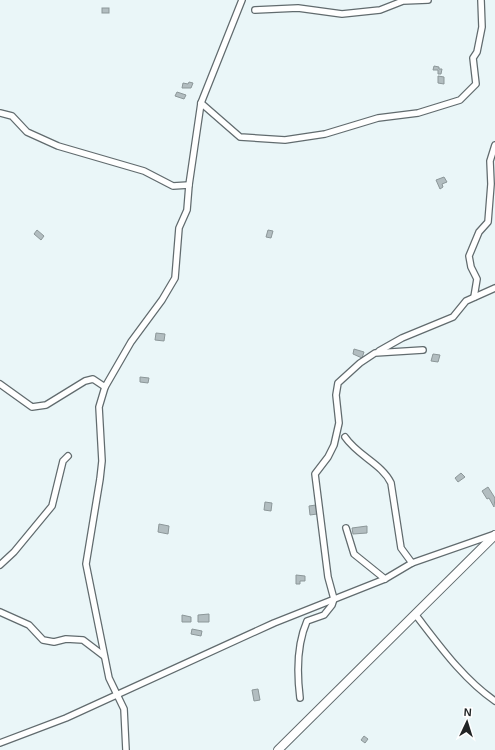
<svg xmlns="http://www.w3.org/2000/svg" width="495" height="750" viewBox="0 0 495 750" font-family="Arial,sans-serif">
<rect width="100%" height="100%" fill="#eaf6f8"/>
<g fill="#b2bdc0" stroke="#8c9799">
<rect x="102" y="8" width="7" height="5"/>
<path d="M434,66L439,67V69H442L441,74H438V70H433Z"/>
<path d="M438,76L444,77V84L438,83Z"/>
<path d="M189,82L193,83L191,88H182L183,83L188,84Z"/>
<path d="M177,92L186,95L184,99L175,96Z"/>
<path d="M444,177L447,182L442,184L443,187L440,189L436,180Z"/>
<path d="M37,230L44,236L41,240L34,234Z"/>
<path d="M268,230L273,231L271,238L266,237Z"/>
<path d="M156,333L165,334L164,341L155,340Z"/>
<path d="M354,349L364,352L362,358L353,354Z"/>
<path d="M433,354L440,355L438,362L431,361Z"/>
<path d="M140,377L149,378L148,383L140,382Z"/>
<path d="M461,473L465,477L458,482L455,478Z"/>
<path d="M488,487L495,498L494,507L489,498L487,499L482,491Z"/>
<path d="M265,502L272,503L271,511L264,510Z"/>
<path d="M316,505L317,514L310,515L309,506Z"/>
<path d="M159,524L169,526L168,534L158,532Z"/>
<path d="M367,526V533L353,534L352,528Z"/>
<path d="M296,575L305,576V581H300V584H296Z"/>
<path d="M209,614V622H198V615Z"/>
<path d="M182,615L191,617V622H182Z"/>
<path d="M192,629L202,631L201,636L191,634Z"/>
<path d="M258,689L260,700L254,701L252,690Z"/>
<path d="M364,736L368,739L365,743L361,740Z"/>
</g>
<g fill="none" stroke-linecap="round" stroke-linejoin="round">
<g stroke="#616b6e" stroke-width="8">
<g id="street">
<path d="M255,10L298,8L342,14L380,10L403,1L428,0"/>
<path d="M201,103L240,137L285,140L325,134L378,118L418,113L460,100L476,84L473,58L477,52L482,27L481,0"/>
<path d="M0,113L12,116L27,132L58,146L144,171L173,186L189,185"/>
<path d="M474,297L477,279L471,267L469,256L479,232L488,222L491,184L490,161L495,145"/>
<path d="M379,351L402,338L453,317L466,301L495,288"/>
<path d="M0,384L32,407L46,405L85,381L93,379L105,387"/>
<path d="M345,437C358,456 382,464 391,483L401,548L412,563"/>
<path d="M346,528L354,554L385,579"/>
<path d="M0,565L14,552L52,506L63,461L68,456"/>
<path d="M0,612L29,625L43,640L54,642L66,639L83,640L104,656"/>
<path d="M415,614C439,645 463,679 495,701"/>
<path d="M300,698C297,674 297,644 307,621L324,615L332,605L334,599L328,577L315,474L328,457L334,445L339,423L336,395L338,383L360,363L375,353L423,350"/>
<path d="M0,743L66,718L274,623L385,579L412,563L495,534"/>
<path d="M126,750L124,709L109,678L86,564L100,479L102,461L99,407L105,387L131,342L162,300L175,278L179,228L187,210L189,185L201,103L242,0"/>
</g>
</g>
<g stroke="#616b6e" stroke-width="10">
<path id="secondary" d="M278,750L495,535"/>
</g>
<use href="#street" stroke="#fff" stroke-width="5.5"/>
<use href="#secondary" stroke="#fff" stroke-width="8"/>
</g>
<g transform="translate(467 722) rotate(4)" stroke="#ffffff" stroke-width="3" paint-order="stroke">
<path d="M0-3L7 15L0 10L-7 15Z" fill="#202425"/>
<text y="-6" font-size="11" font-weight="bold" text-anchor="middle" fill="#202425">N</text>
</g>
</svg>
